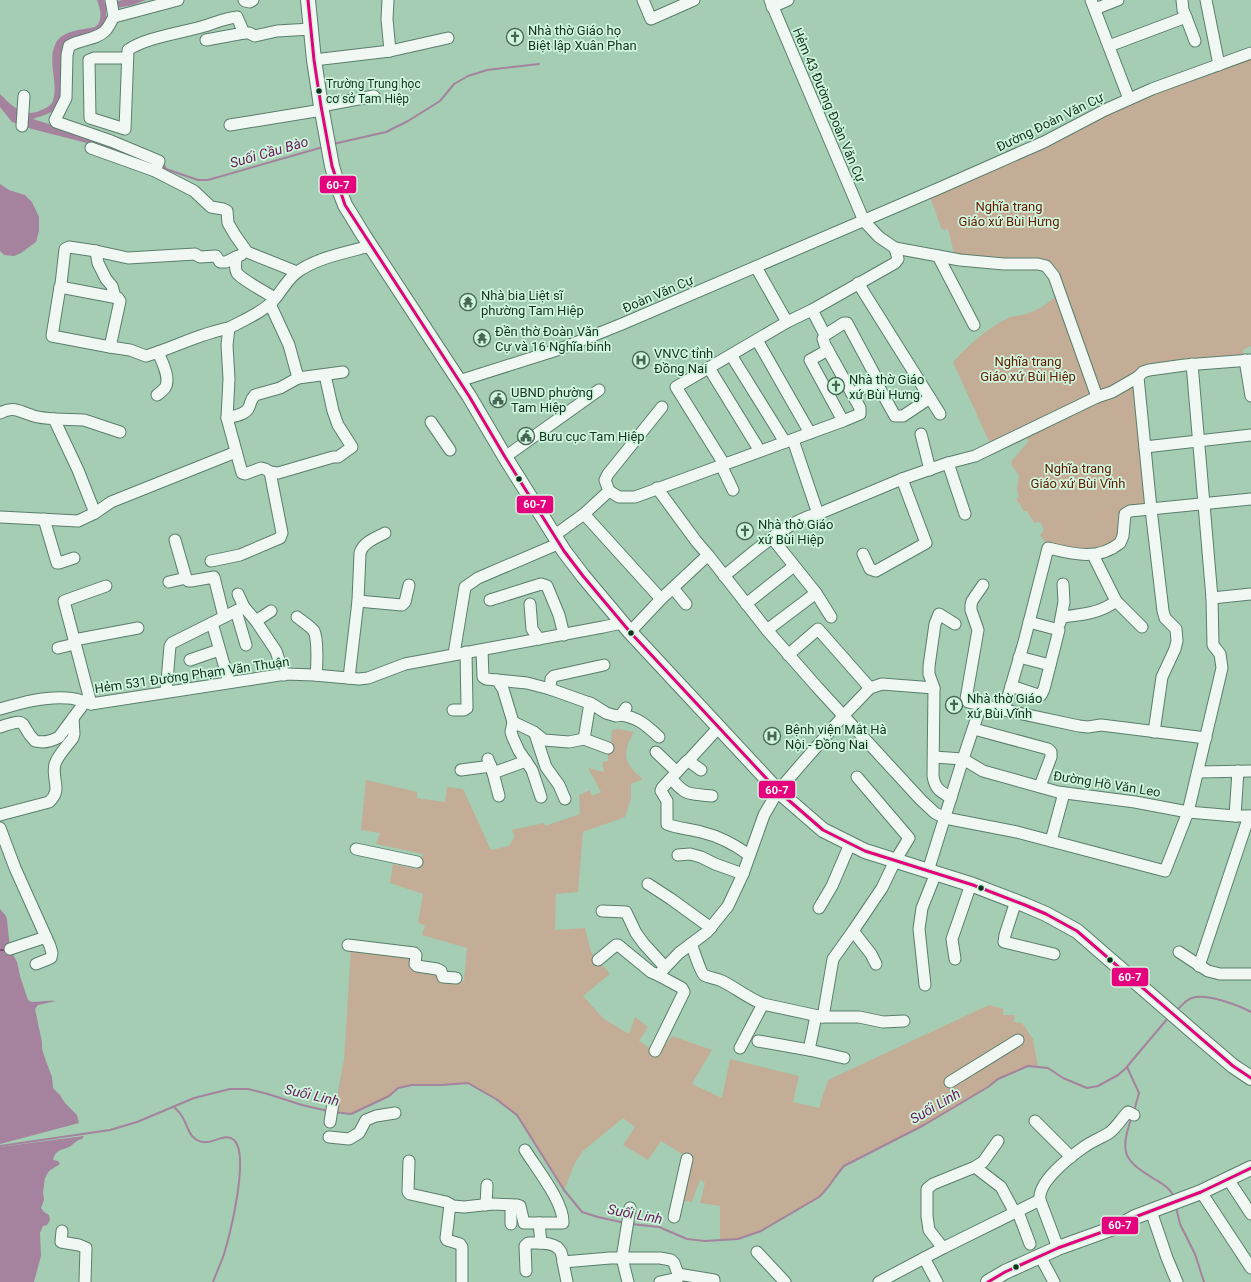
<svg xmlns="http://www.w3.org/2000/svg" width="1251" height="1282" viewBox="0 0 1251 1282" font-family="Roboto,sans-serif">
<rect width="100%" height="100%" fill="#a4cdb4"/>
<g fill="#c3ad96">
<path d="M1251,57V346L1243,350L1244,358L1187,362L1098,394L1052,268L955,257L948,229L942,230L930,197L1154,93Z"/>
<path d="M1058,295L1094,396L991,446L953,362C970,344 986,329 1008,318C1013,316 1018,316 1023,315C1037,311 1047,304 1058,295Z"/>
<path d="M1136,380L1148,506L1130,508L1120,539L1093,552L1047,545L1040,535L1044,530L1040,522L1034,523L1027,511H1023L1020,503H1018L1016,499L1019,497L1017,490L1019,475L1011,464L1012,460C1018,455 1022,448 1028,442L1026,434Z"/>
<path d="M618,729L634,732C622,753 623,764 643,779L631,784V798L625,817L583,832L578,892L556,894L555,930L585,928L591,952L610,974L583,996L604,1019L629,1034L635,1017L648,1027L639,1041L658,1053L672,1036L712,1050L692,1084L722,1098L730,1059L799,1076L793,1102L819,1108L828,1080L989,1005L1003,1009V1015H1015L1014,1022L1022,1023L1033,1039L1038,1067L1028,1066L998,1079L988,1087L948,1112L844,1166C835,1176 830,1188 819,1197L761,1231L738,1239L720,1240V1206L700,1203L705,1183L700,1180L692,1202L680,1200L687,1157L661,1141L648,1160L623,1145L635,1127L623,1118L583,1151L575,1163L564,1190L518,1115L496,1099L468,1083L442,1085H412L398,1088L389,1096L351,1114L334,1112L344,1060L351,948L413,956L412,965L437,971L444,980L464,981L467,948L422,935L425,925L418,923L423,894L390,883L393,864L417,869L423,854L376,844L380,833L361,830L366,780L417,792V798L445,802L447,787L463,789L491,850L509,846L515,836L512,830L544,823L545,826L580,814L579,795L590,790L592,796L601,792L588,768L604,772L602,762L608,761V745L611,742L612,730Z"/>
</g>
<g fill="#a5829e">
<path d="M97,0H104L105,5L122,0H146L133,5L106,10V28L70,43C68,61 69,97 54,110C48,115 40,116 33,119L117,146L165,165L168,170L159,169L83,142L32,129L12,122L0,107V94C11,105 23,118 39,111C44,109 49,107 52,103C60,87 47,62 55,45C61,30 82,30 95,27C104,20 100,9 97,0Z"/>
<path d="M0,184L9,190L25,195L32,202L39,217V231L36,242L21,253L14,256L4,255L0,251Z"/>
<path d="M0,909L6,916L7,920L10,949L17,962L20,976L28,1000L31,1002C39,1002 47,1000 56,1001L38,1005L35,1009L42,1042V1049L46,1061L52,1077L53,1088L60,1095L65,1103L77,1115L79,1123L0,1144Z"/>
<path d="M84,1136L82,1139C75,1140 73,1146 67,1148C60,1150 55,1151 53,1160L58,1161L60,1164L49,1171L45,1178L43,1192L44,1200L41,1208L44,1212L49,1215L50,1220L47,1225L43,1226L40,1233L41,1256L34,1282H0V1147Z"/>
</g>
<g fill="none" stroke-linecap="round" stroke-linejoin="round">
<g stroke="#a5829e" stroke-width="2">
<path d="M333,144L386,132L408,121L440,101L454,84L468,76L487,70L539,64"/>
<path d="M166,169L198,180H208L323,147"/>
<path d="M1177,1010C1181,1006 1187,999 1192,998C1206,993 1238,1005 1251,1012"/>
<path d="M1127,1067L1139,1093L1134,1111"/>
<path d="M175,1108C178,1111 182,1115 184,1120C188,1127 189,1136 197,1140C210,1148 224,1131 234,1140C250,1154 230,1237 223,1257C220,1265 216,1274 213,1282"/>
<path d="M334,1112L351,1114L389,1096L398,1088L412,1085H441L468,1083L496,1099L517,1115L564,1190L582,1212L598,1217L625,1223"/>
<path d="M1131,1119C1119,1155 1125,1161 1156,1180C1164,1185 1170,1188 1174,1197"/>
<path d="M0,1146L110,1130L137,1122L194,1098L230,1089H248L268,1094L302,1105L328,1111"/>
<path d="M1176,1207L1180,1224L1195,1254L1204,1282"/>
<path d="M631,1224L659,1227L687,1239L705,1241L738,1239L761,1231L819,1197C829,1188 835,1176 844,1166L924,1125L988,1087L998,1079L1028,1066L1048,1068L1063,1078L1087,1088L1098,1086L1118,1075L1125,1069L1168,1018"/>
</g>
<path stroke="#691659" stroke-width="1" stroke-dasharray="5 4" stroke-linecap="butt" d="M0,950H5"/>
<g stroke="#5a7e6b" stroke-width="13">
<g id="minor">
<path d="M111,0L114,17"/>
<path d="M244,0L245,1L250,2L253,0"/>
<path d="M388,0L387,19L390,51"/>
<path d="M643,0L651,19L694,0"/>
<path d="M770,0L864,221L879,237L895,248L960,260L1004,264H1038L1046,266L1054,276L1097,397L1112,392L1138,377L1143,372L1149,370L1185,365L1251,360"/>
<path d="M1091,0L1129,99"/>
<path d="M1206,0L1219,65"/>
<path d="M772,7L788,0"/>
<path d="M1095,9L1118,0"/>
<path d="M1186,17L1195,41"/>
<path d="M206,40L244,33H249L255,36L277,31L311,29"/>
<path d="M1109,46L1186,17L1183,10L1182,0"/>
<path d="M127,58H94L89,60L90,118L125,129L128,50C145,38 180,33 201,27C213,24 224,18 237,17L244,33"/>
<path d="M314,60L390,51L448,38"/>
<path d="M321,106L374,96"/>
<path d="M230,125L322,110"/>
<path d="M22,126L24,96"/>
<path d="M91,148L155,171L194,191L211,207L223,209L227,211L228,223L235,235L247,252L297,272"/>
<path d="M155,171L159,161L111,141L56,122L55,120L66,98L67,55L69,46C80,39 96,40 105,31C109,27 111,21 114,17L178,0"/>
<path d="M96,251L98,263L106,279L112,286L115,297"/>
<path d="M241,255L236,257C236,263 234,268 237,273C242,280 267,293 275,298"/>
<path d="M938,256L974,325"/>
<path d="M756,267L787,322"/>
<path d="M858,283L930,398L903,416H895L876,382"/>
<path d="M60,287L52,336L110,347"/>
<path d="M270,304L289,345L298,378L343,372"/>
<path d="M229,328C198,334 176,347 146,356L130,350L110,347L120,301L118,298L60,287L61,284L65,249L69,247L96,251L128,258L195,254L200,257L216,256L220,262H226L236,257"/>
<path d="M825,335L844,323H847L877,379L876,382L852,394"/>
<path d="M757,340L810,433"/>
<path d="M828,350L810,360L843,421"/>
<path d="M731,355L785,442"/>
<path d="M1245,360L1251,396"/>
<path d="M709,368L760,451"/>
<path d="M325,375L333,411L338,425L352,447L338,457H333L278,473L270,472L265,469L261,468L245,474L242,473L227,418L229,379L227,345L229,328C242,321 263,312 273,301C281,292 287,280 296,273C315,258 348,252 370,246"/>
<path d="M1138,377L1151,509L1163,611L1165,618L1176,629L1177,641L1175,649L1162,677L1154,732"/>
<path d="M459,381L560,349L622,324L942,187L1044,142L1105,110L1152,89L1251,53"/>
<path d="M157,395C160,393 163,390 165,388C171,378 162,362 158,352"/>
<path d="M930,398L940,414"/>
<path d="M0,413C14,406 18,411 31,415C38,418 46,418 54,419L78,470L95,513"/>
<path d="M227,418C234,416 246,415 249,407C251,402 251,399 255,395L280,388L298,378"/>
<path d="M54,419L84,420L120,432"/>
<path d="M431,422L450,450"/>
<path d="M921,434L930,470"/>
<path d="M793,440L818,514"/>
<path d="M1145,447L1251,435"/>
<path d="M505,457L599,390"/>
<path d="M948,463L965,514"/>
<path d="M724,464L676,387L787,322L812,310L895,263L898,259L895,248"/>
<path d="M721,465L733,490"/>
<path d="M657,488L696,541L708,555L767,630L817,687L921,800L935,813L945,818L1017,832L1165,871L1188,812L1222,668L1220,654L1213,645L1212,598L1192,364"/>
<path d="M609,491L619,497H635L843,421L860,414V408L825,345L823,339L825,335L812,310"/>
<path d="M584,514L661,599"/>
<path d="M0,517L78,521L95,513L111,502L236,452"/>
<path d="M44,519L57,563H59L74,558"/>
<path d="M555,535L584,514L609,491L605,480L608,474L662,407"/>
<path d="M772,538L816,593L831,617"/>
<path d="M175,540L186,578"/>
<path d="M863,554L870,569L876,571L926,543L902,479"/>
<path d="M211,561L240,555L280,538L282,533L270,472"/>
<path d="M724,576C748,557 789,519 818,514L902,479L948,463L975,456L1097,397"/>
<path d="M169,582L186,578L188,581H191L214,577L224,617"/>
<path d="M673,588L686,604"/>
<path d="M238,594L244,607"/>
<path d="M1212,598L1251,594"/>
<path d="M490,600L541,584L547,586L559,615L564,635"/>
<path d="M358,601L402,605L405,602L409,585"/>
<path d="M1116,601L1142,627"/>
<path d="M530,604L532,629L539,639"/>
<path d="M746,604L794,566"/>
<path d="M236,611L246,645"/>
<path d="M271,611L256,621L276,651L284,675"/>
<path d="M297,617C302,621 310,626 314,631C318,639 317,666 316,675"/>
<path d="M1062,617C1081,615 1101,613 1116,601L1093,555"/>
<path d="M212,623L229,682"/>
<path d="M1060,623L1064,602L1063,584"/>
<path d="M767,630L816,593"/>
<path d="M630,632L661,599L708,555"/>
<path d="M74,640L138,628"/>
<path d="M58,648L75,644"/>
<path d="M482,650L483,677L486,679L497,680L503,689L513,722L511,732L513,738L519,751L532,770L541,797"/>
<path d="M454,654L465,587L478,578L560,543"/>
<path d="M788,655L818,629L870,688"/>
<path d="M1019,657L1050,665"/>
<path d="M190,660L219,650"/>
<path d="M349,678L358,601L360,553C363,542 376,538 385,533"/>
<path d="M497,680L527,683L550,689L592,704L606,713L616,716L621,715L626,708"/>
<path d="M1011,686L1038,695H1041L1044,689L1059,630L1029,622"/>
<path d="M550,689L551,679L554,676L604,665"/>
<path d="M166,692L170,646L172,643L244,607L256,621"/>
<path d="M91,704L64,601L106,586"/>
<path d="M981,705L1079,726L1088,727L1101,725L1206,738"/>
<path d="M0,709C21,703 45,696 67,698C75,698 83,701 91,704L286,674L314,675L359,679L368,678L405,664L603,627L622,623"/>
<path d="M453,710H464L467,708L466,652"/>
<path d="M1004,710L1024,642L1048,548C1073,554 1098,561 1120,543L1123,536L1125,514L1130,511L1251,499"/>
<path d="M621,715C639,718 646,725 659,737"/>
<path d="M513,722L534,732L544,740L569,742L584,739L608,748"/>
<path d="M0,727C31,716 18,725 35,741C43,743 52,741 59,737L85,702"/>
<path d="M974,729L1048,749L1051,752V757L1040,786"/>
<path d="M535,734L546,767L559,785L565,799"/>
<path d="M584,739L590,703"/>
<path d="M656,752L677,772"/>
<path d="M934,757L963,759"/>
<path d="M488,759L493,773L526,761"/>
<path d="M963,759L983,771L1058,792L1135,802L1188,812L1235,816H1251"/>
<path d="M688,761L719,727"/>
<path d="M461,770L491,766"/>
<path d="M701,770L690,762L687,761L662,788L661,791L667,801V824C675,828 691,829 701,832C718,836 734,844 749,855"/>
<path d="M1199,772L1251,771"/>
<path d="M493,773L499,796"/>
<path d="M671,779C675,782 678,787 683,790C688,795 704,795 712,796"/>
<path d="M951,798C940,791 935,789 933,776L934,688L929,674V666L935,624L939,614L955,624"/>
<path d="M0,815L49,802C63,790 51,779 55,764C58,755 67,746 73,738L74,734L73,718"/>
<path d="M1235,816L1238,771"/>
<path d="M0,828L15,868L50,946L52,953L51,958L36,964"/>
<path d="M1051,841L1064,793"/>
<path d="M356,849L417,862"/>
<path d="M678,855L690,854L701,857L715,864L743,874"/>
<path d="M928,871L963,759L981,705L968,702L966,699L978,630L971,610V605L972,601L983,585"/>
<path d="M648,884L671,899L711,928"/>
<path d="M1016,901L1005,935L1004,942L1054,954"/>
<path d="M819,908L832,886L850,844"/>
<path d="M602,911L626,912L636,933L644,944L665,967"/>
<path d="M853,931L871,954L876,964"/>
<path d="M691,944C694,950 700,972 704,975C709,978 716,978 722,981C736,988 748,998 763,1004L823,1017L833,959L853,931L882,888L895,861L909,838L857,777"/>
<path d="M348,945L414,953L416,955L415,964L417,966L437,969L441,971L443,977L456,978"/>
<path d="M10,949L46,937"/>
<path d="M1179,952L1208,971L1220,974H1251"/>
<path d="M955,959L952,939L971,884"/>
<path d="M598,960L616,945H618L651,972L658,975L679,953L707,932L728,906L743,874L764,815L778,791L844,715L870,688L882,684L934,688"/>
<path d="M1199,966L1249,816"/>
<path d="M925,985L919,929L922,908L936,873"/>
<path d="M816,1016L809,1050L844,1058"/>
<path d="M823,1017H859L883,1022L904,1021"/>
<path d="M758,1041L809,1050"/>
<path d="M740,1048L763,1004"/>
<path d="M655,1051L684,992L682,988L658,975"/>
<path d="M950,1082L1018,1040"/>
<path d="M1035,1121L1071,1157"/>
<path d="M330,1122L333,1103"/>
<path d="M329,1137L349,1139L359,1133L366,1120L376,1116L395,1113"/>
<path d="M409,1161L408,1192L410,1194L446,1202L453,1206L464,1207L492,1204L517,1205L520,1206L524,1223H563C564,1202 536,1168 525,1150"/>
<path d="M975,1167L983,1162L998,1141"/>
<path d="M1228,1179L1251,1214"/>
<path d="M1201,1192L1251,1268"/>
<path d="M1040,1200C1037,1182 1071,1156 1084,1147C1092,1141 1101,1138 1109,1133C1117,1127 1121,1119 1128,1112L1134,1115"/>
<path d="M450,1205L446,1238L447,1240L460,1244L462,1247V1282"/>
<path d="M486,1205L487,1185"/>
<path d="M1151,1211L1167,1258L1177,1282"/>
<path d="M1018,1212L1030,1244"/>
<path d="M674,1217L687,1159"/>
<path d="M539,1223L541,1243"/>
<path d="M511,1224V1205"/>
<path d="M62,1231L61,1242L79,1245L86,1248L85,1282"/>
<path d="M943,1248L929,1230L927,1216V1189L933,1184L975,1167L1001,1187L1015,1213"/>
<path d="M757,1252L785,1282"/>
<path d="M1040,1256L1054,1282"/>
<path d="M924,1258L937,1282"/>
<path d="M526,1271L525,1246L528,1243C538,1243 556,1241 561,1252C562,1255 563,1259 563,1262"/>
<path d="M567,1282L563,1262L610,1258H660L671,1260L674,1263L678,1274"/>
<path d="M628,1282L622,1258L630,1208"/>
<path d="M660,1282L678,1278V1274L714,1280V1282"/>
<path d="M879,1282L943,1248L1040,1200L1058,1248"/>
</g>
</g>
<g stroke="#5a7e6b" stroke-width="16">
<g id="major">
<path d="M308,0L314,60L321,106L332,166L338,187L345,205L364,236L469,396L505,457L564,551L583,576L630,632L778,791L823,830L865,851L973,885L1025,905L1046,914L1077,931L1199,1037L1233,1066L1251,1078"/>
<path d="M988,1282L1005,1272L1058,1248L1119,1226L1135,1217L1201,1192L1251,1168"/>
</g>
</g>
<use href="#minor" stroke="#f1f8f4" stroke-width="11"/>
<use href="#major" stroke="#f1f8f4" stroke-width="14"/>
<g stroke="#d1f6de" stroke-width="6">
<g id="bus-1">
<path d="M308,0L314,60L321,106L332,166L345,205L469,396L505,457L564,551L583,576L630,632L778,791L823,830L865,851L973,885L1025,905L1046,914L1077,931L1233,1066L1251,1078"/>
<path d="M988,1282L1005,1272L1058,1248L1119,1226L1135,1217L1201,1192L1251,1168"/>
</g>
</g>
<use href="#bus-1" stroke="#e5007d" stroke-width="3"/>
</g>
<defs>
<g id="church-ring" transform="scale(0.9)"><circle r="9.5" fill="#d1f6de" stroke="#456854" stroke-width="1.5"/><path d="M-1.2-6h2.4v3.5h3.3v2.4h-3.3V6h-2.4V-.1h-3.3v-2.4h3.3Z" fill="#456854"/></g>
<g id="temple-ring" transform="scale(0.9)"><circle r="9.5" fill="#d1f6de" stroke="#456854" stroke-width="1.5"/><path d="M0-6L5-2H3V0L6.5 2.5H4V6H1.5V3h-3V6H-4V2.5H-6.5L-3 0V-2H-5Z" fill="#456854"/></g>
<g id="hospital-ring" transform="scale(0.9)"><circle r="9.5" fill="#d1f6de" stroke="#456854" stroke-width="1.5"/><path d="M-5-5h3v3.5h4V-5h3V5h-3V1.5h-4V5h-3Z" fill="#456854"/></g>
<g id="civic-ring" transform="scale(0.9)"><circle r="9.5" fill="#d1f6de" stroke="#456854" stroke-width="1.5"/><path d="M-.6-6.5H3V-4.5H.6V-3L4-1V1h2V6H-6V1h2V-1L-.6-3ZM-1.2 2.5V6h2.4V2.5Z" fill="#456854"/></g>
</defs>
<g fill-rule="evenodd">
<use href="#church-ring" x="515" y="37"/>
<use href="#temple-ring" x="468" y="302"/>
<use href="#temple-ring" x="482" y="338"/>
<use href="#hospital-ring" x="641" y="360"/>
<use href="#church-ring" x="836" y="386"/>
<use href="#civic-ring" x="498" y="399"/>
<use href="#civic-ring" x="526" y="436"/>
<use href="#church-ring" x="745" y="531"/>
<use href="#church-ring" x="954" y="705"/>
<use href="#hospital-ring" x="772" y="736"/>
</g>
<g fill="#123120" stroke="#d1f6de" stroke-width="1.5">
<circle cx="319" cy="91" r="3.5"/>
<circle cx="519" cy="479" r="3.5"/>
<circle cx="631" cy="633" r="3.5"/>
<circle cx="981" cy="888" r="3.5"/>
<circle cx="1110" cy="960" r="3.5"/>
<circle cx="1016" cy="1267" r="3.5"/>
</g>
<g text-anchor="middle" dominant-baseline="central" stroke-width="3.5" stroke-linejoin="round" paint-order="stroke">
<g font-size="12" fill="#123120" stroke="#d1f6de" text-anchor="start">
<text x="326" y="84">Trường Trung học<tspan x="326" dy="15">cơ sở Tam Hiệp</tspan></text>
</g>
<g font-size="13" fill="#123120" stroke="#d1f6de" text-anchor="start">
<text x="528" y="30">Nhà thờ Giáo họ<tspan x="528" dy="15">Biệt lập Xuân Phan</tspan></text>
<text x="481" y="295">Nhà bia Liệt sĩ<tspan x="481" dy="15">phường Tam Hiệp</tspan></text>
<text x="495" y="331">Đền thờ Đoàn Văn<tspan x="495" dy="15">Cự và 16 Nghĩa binh</tspan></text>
<text x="654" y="353">VNVC tỉnh<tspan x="654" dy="15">Đồng Nai</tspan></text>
<text x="849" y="379">Nhà thờ Giáo<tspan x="849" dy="15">xứ Bùi Hưng</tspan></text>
<text x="511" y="392">UBND phường<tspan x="511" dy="15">Tam Hiệp</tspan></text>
<text x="539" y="436">Bưu cục Tam Hiệp</text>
<text x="758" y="524">Nhà thờ Giáo<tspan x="758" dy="15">xứ Bùi Hiệp</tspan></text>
<text x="967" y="698">Nhà thờ Giáo<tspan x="967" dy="15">xứ Bùi Vĩnh</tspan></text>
<text x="785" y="729">Bệnh viện Mắt Hà<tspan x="785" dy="15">Nội - Đồng Nai</tspan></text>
</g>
<g font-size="13" fill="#123120" stroke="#d1f6de">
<text transform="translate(829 105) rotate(67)">Hẻm 43 Đường Đoàn Văn Cự</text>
<text transform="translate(1050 122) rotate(-26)">Đường Đoàn Văn Cự</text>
<text transform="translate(658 294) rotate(-23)">Đoàn Văn Cự</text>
<text transform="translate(192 675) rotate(-8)">Hẻm 531 Đường Phạm Văn Thuận</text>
<text transform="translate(1107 784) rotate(9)">Đường Hồ Văn Leo</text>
</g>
<g font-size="13" fill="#631900" stroke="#d1f6de">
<text x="1009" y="206">Nghĩa trang<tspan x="1009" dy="15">Giáo xứ Bùi Hưng</tspan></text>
<text x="1028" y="361">Nghĩa trang<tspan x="1028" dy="15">Giáo xứ Bùi Hiệp</tspan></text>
<text x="1078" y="468">Nghĩa trang<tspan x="1078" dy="15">Giáo xứ Bùi Vĩnh</tspan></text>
</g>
<g font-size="14" font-style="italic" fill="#691659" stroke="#d1f6de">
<text transform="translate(269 152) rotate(-16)">Suối Cầu Bào</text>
<text transform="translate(312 1095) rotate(13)">Suối Linh</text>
<text transform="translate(935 1106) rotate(-30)">Suối Linh</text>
<text transform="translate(635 1214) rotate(11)">Suối Linh</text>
</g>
</g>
<g stroke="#d1f6de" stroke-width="1.5">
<rect x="319" y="175" width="38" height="19" rx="4" fill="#e5007d"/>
<rect x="516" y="495" width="38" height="19" rx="4" fill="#e5007d"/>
<rect x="758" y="780" width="38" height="19" rx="4" fill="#e5007d"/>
<rect x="1111" y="967" width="38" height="20" rx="4" fill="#e5007d"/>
<rect x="1101" y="1216" width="38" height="19" rx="4" fill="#e5007d"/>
</g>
<g font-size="11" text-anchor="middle" font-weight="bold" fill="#fff">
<text x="338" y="189">60-7</text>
<text x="535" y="508">60-7</text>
<text x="777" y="794">60-7</text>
<text x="1130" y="981">60-7</text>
<text x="1120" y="1229">60-7</text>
</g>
</svg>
